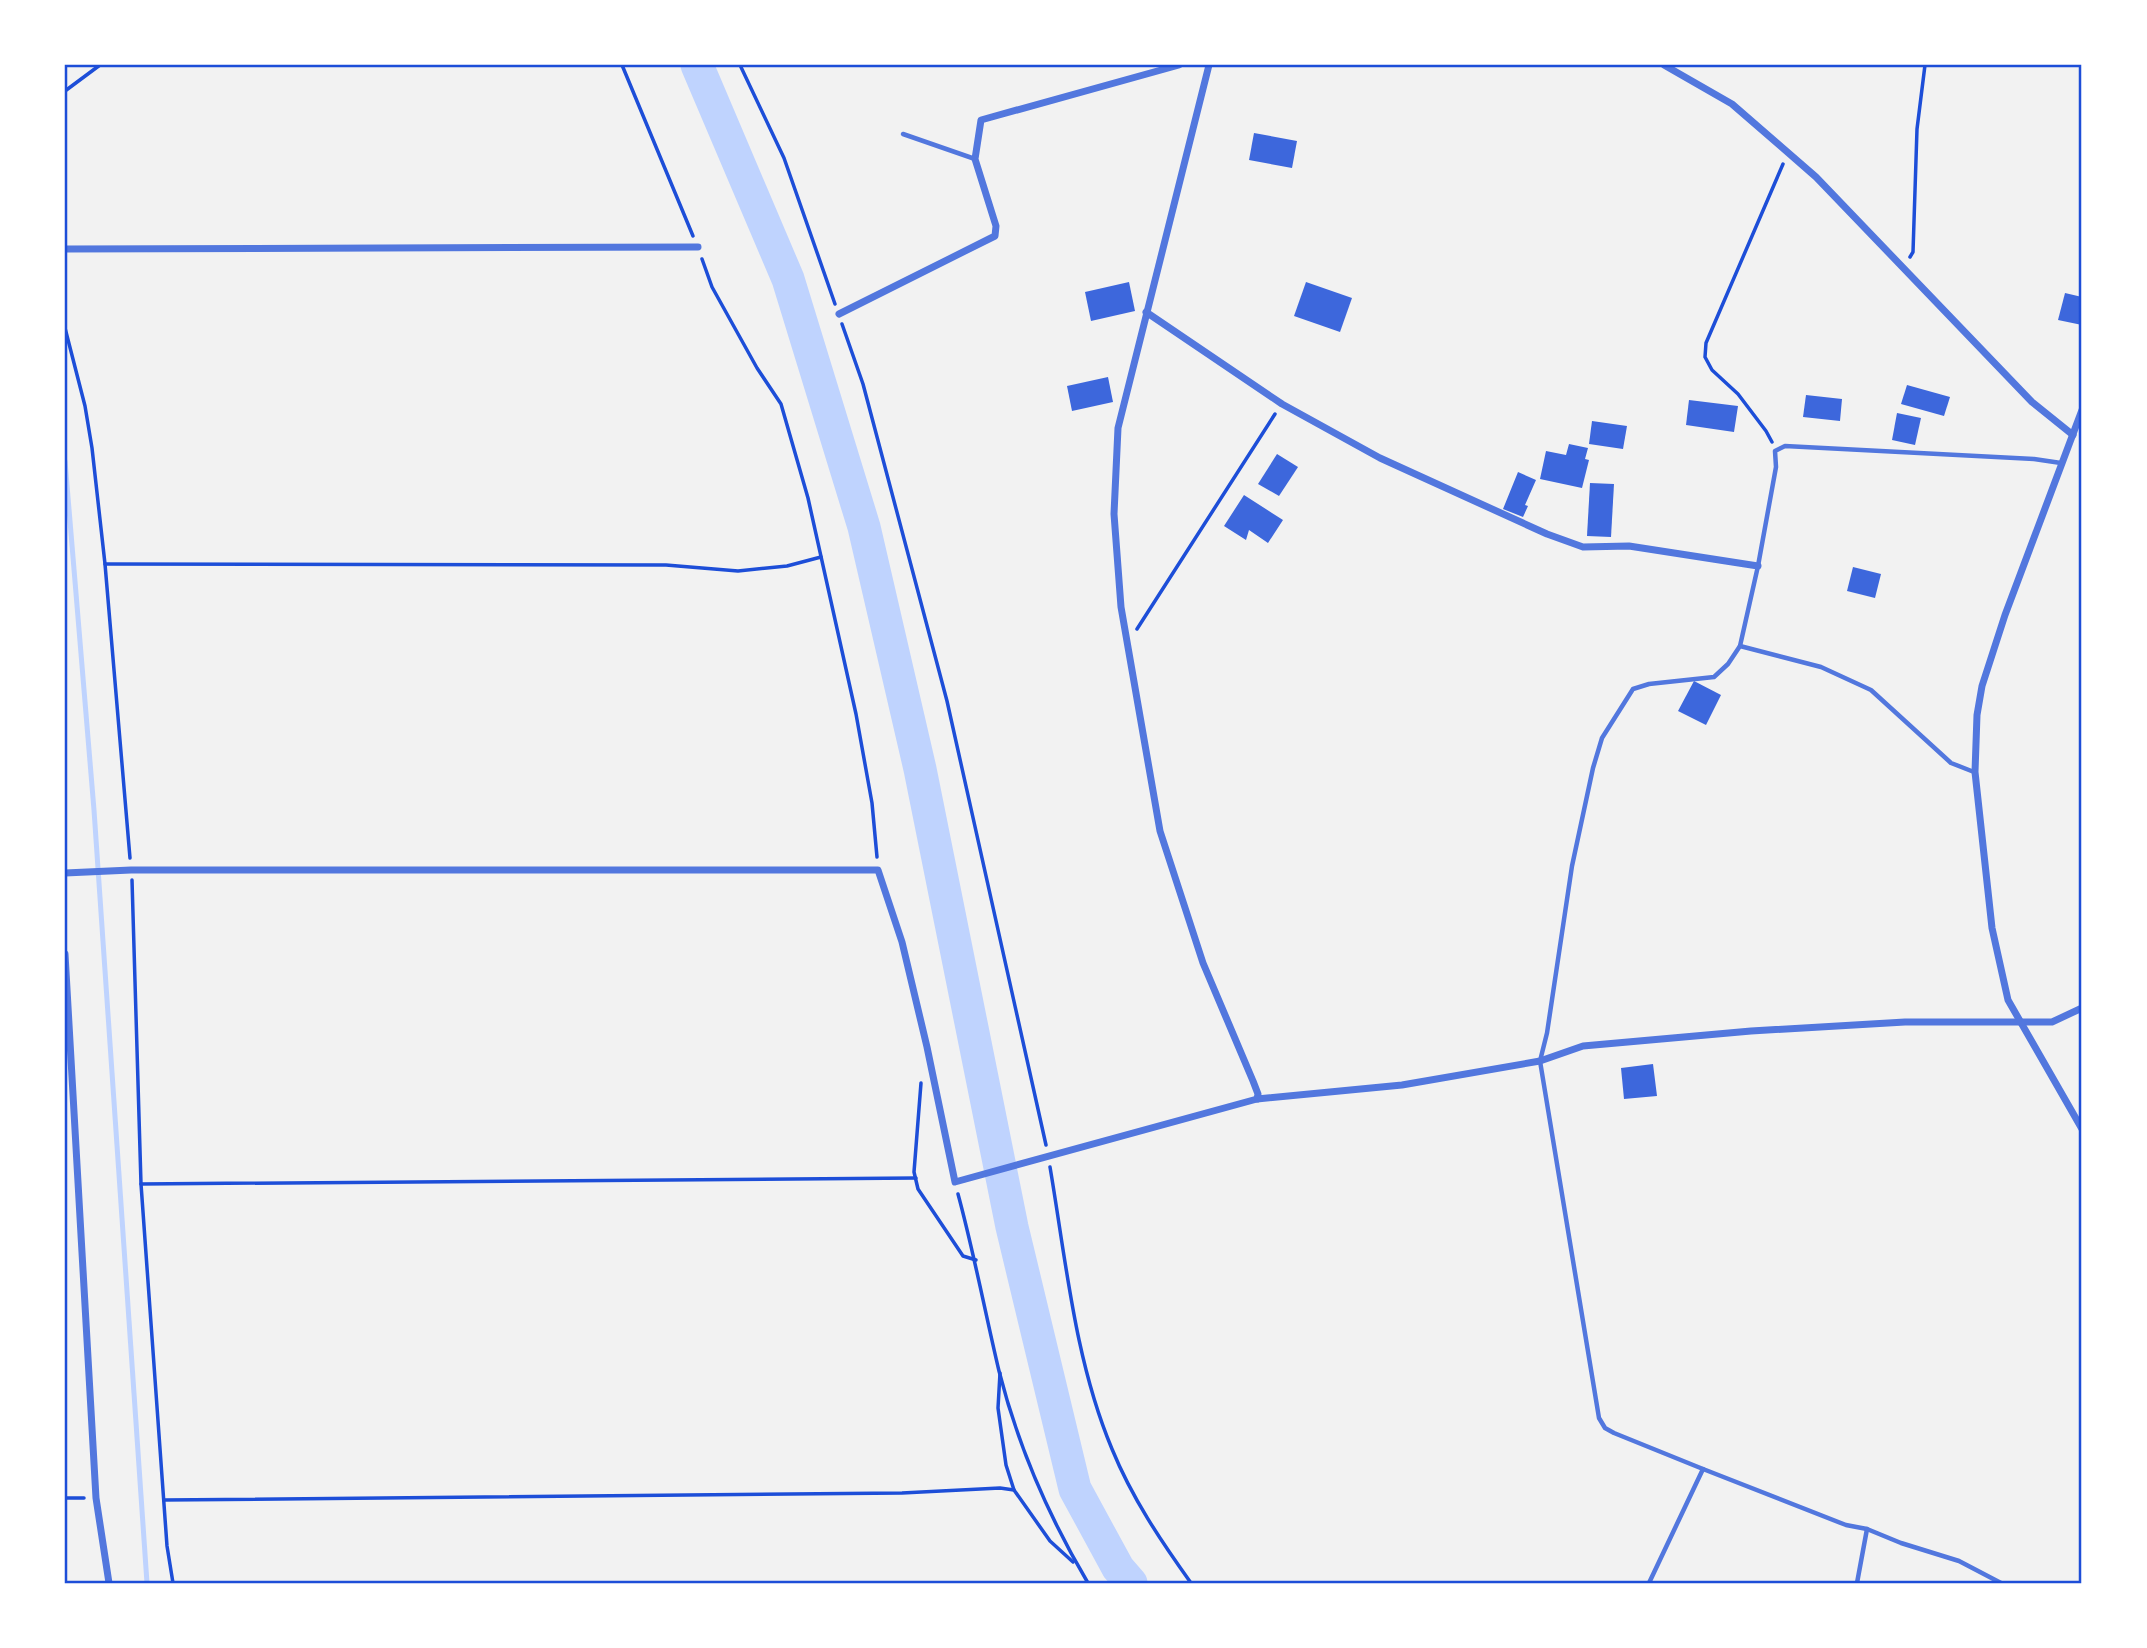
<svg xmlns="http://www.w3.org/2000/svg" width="2147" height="1648" viewBox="0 0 2147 1648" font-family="Lora,serif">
<rect width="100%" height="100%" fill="#f2f2f2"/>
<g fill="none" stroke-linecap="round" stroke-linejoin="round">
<path stroke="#bfd3fe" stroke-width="5" d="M65,461L94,810L147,1583"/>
<path stroke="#bfd3fe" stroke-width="33" d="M697,65L788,279L864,527L920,769L1012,1227L1075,1489L1118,1568L1131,1583"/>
</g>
<g fill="#3d67dc">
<path d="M1254,133L1297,141L1292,168L1249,160Z"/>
<path d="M1129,282L1135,311L1091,321L1085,292Z"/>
<path d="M1306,282L1352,298L1340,332L1294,316Z"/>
<path d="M2065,293L2082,297V325L2058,320Z"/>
<path d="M1108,377L1113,402L1072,411L1067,386Z"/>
<path d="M1907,385L1950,397L1944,416L1901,404Z"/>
<path d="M1806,395L1842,399L1840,421L1803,417Z"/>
<path d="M1689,400L1738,406L1734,432L1686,425Z"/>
<path d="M1897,413L1921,418L1915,445L1892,440Z"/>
<path d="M1592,421L1627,426L1623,449L1589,444Z"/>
<path d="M1569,444L1588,448L1585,459L1589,460L1582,488L1540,479L1546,451L1566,455Z"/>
<path d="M1277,454L1298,467L1279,496L1258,484Z"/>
<path d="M1518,472L1536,480L1525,505L1528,506L1523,517L1503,509Z"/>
<path d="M1590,483L1614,484L1611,537L1587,536Z"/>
<path d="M1244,495L1283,520L1268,543L1249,530L1246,540L1224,526Z"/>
<path d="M1853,567L1881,574L1875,598L1847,591Z"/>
<path d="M1694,681L1721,695L1706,725L1678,711Z"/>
<path d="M1653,1064L1657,1096L1624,1099L1621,1068Z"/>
</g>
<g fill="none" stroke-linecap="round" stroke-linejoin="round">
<g stroke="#1d4ed8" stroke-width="3.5">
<path d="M622,65L693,236"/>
<path d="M740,65L784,158L835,304"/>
<path d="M65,91L100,65"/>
<path d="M1910,257L1913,252L1917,129L1925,65"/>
<path d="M702,259L712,287L757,368L781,404L808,498L856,714L872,803L877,857"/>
<path d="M842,324L863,384L947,701L1046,1145"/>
<path d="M65,328L85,406L92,448L105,564L130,858"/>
<path d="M1772,442L1766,431L1738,394L1712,370L1705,357L1706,343L1783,164"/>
<path d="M105,564L666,565L738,571L787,566L821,557"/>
<path d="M1137,629L1275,414"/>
<path d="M132,880L141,1184L167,1546L173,1583"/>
<path d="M921,1083L914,1172L918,1189L963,1256L976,1260"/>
<path d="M1050,1167C1066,1261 1075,1361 1112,1449C1132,1498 1161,1541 1191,1583"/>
<path d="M141,1184L916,1178"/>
<path d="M958,1194C974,1253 985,1312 999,1371C1018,1446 1049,1517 1088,1583"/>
<path d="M1000,1373L998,1408L1006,1465L1014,1490L1050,1541L1073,1562"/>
<path d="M65,1498H84"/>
<path d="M164,1500L902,1493L1000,1488L1014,1490"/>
</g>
<g stroke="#5277de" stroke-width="4.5">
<path d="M903,134L975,159"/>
<path d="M1740,646L1821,667L1871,690L1951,763L1974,772"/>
<path d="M1703,1469L1846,1525L1867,1529L1901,1543L1959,1561L2001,1583"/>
<path d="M1649,1583L1703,1469L1614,1433L1605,1428L1599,1418L1540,1061L1547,1033L1572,866L1593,768L1602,738L1633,689L1649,684L1714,677L1728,664L1740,646L1758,566L1776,467L1775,451L1785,446L2034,459L2061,463"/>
<path d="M1857,1583L1867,1529"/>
</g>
<g stroke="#5277de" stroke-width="7">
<path d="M1209,65L1118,428L1114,514L1121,607L1160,831L1203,963L1253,1081L1258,1094L1257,1099"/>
<path d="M1664,65L1732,104L1816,177L2032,402L2073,435"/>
<path d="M65,249L698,247"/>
<path d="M1146,312L1282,404L1380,458L1547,534L1583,547L1629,546L1758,566"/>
<path d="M839,314L995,236L996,226L975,159L981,120L1179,65"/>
<path d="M2082,410L2005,615L1982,686L1977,715L1975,772L1992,928L2008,1000L2082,1129"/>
<path d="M65,873L131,870H878L902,942L927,1047L955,1182L1257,1099L1402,1085L1540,1061L1583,1046L1751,1031L1905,1022H2052L2082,1008"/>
<path d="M65,954L96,1498L109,1583"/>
</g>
</g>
<rect width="2147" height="1648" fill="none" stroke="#ffffff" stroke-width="133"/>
<rect x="66" y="66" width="2014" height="1516" fill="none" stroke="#1d4ed8" stroke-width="2.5"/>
</svg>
